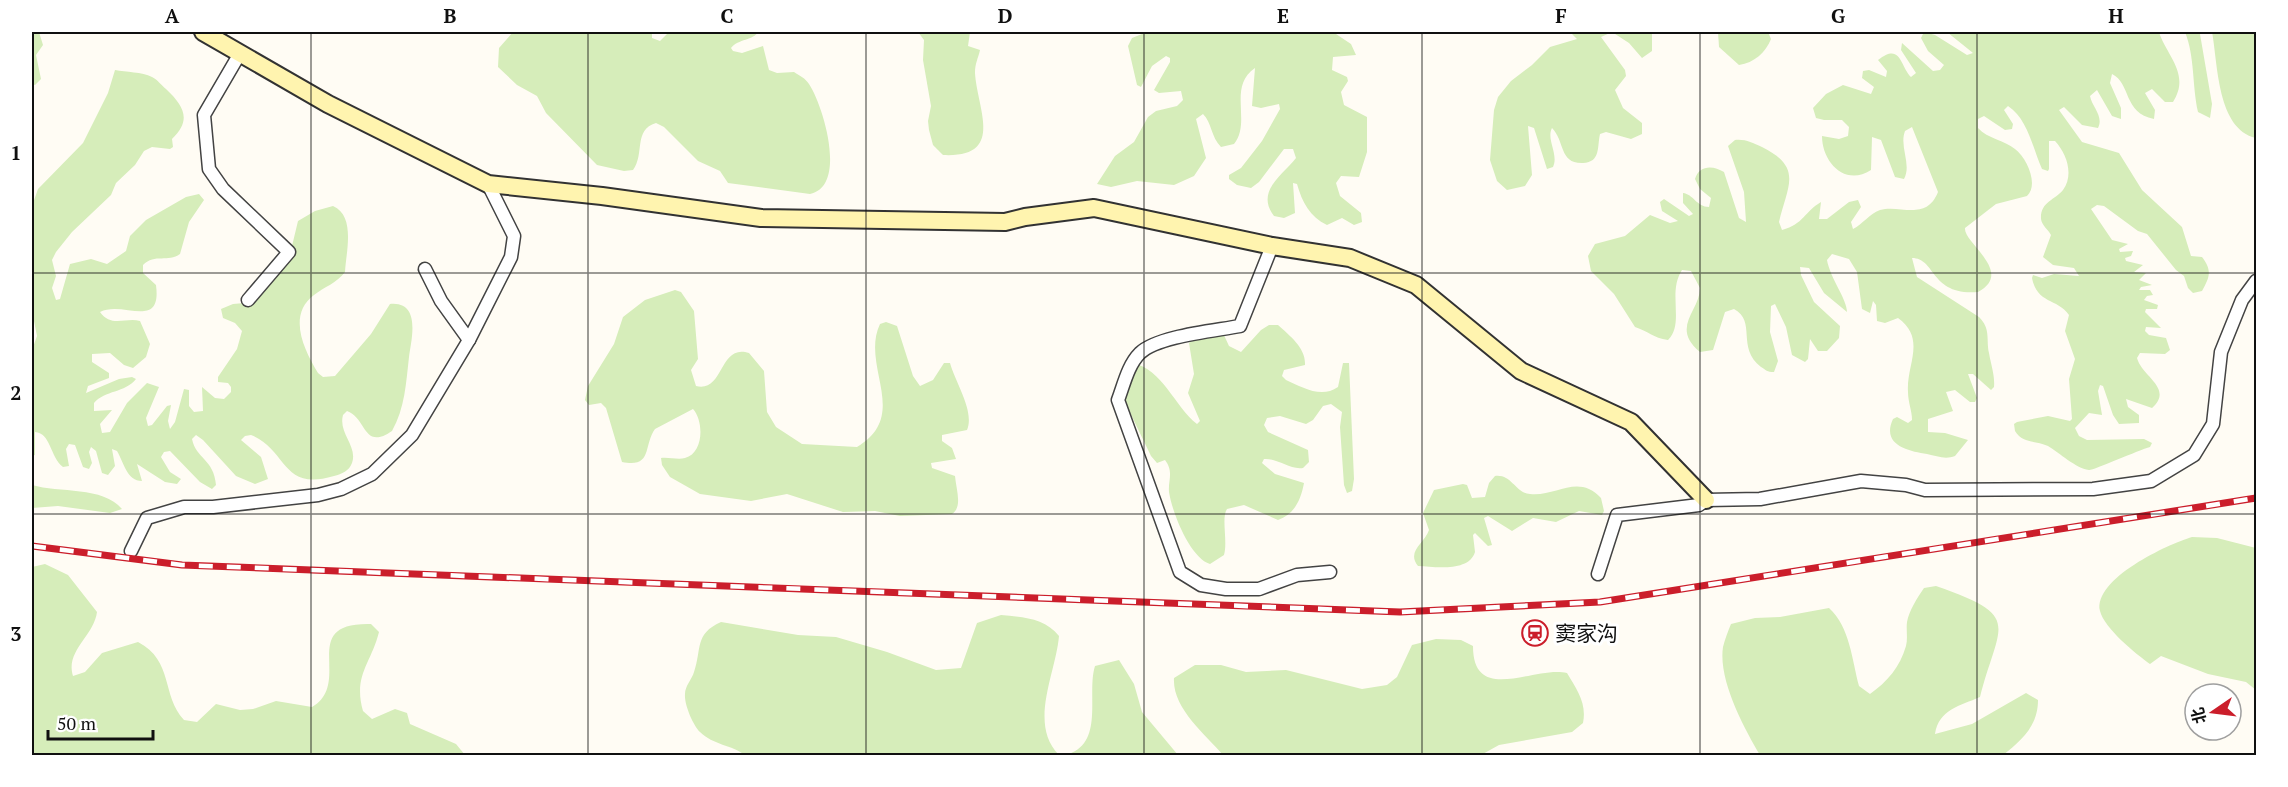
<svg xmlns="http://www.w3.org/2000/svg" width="2288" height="787" viewBox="0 0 2288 787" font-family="'PT Serif','Noto Sans SC',serif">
<rect width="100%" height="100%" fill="#fffcf4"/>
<g fill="#d6edba">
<path d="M32,32H39L43,45L36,55L41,79L35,85L32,84Z"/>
<path d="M513,32H652V38L660,41L669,32H758C754,40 738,39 731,48L733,51L742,53L763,46L769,70L777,73L794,72C800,76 805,78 809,84C823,105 848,186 810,194L728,183L720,171L698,161L664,127L656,123C633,130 645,154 633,170L624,171L597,165L546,113L537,96L517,85L498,67L499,48Z"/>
<path d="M918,32H970L968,46L980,50C978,59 975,63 975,73C977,109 1006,158 943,155L933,145L929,130L928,121L931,106L923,60L924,40Z"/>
<path d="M1147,32H1333L1351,44L1356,55L1333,57L1332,70L1347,77L1348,81L1341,92L1344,105L1367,117V152L1359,177L1341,176L1336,183L1340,196L1361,213L1362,222L1354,225L1342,218L1327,225C1310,217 1302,202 1297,184L1293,183L1295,213L1284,218L1274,216C1255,191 1283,175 1296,158L1293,149H1284L1259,182L1251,188L1237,185L1229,179V175L1241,168L1262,141L1280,109L1279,104L1261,108L1252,106L1255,68C1227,87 1252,122 1234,144L1221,147C1211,137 1212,123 1203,114L1196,119L1206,158L1194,176L1174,185L1137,181L1111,187L1097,184L1115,156L1134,142L1148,117L1156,111L1177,106L1183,100L1181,91L1159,93L1154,90L1170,62V58L1166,56L1152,66L1141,87L1137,85L1128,46L1132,38Z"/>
<path d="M1552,32H1652V51L1642,58L1629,43L1612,32L1601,37L1625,70L1626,76L1615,90L1623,108L1642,123V134L1631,139L1606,132L1600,134C1597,147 1601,162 1583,163C1559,164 1565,141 1552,128C1546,140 1559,154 1553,167L1547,169L1534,128L1528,126L1532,175L1525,186L1507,190L1497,181L1490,160L1494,110L1498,97L1511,81L1532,65L1550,47L1577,39L1572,34H1553Z"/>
<path d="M1718,32H1768L1771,39C1766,52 1754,63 1739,65L1719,47Z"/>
<path d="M1924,32L1935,35L1967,55L1973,53L1947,32H2159C2166,55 2191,74 2173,102H2165L2152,89L2145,93L2155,110L2154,119C2123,113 2131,83 2112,74L2110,83L2121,108V119L2112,116L2097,90L2090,96C2092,107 2104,116 2098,128L2082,125L2064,107L2059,110L2082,142L2119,153L2142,190L2182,227L2191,256L2202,257C2213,271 2209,278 2202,291L2193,293L2188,288L2184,276L2176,270L2147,234L2138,231L2104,206L2097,205L2091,209L2112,240L2128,244L2119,249L2120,252L2133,251L2131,256L2125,258L2126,261L2143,265L2134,272L2146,273L2139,280L2152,285L2141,287L2139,290H2150L2153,295L2147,296L2144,300L2158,305L2157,309H2146L2145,312L2161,328L2146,327L2145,331L2149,335L2166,338L2170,350L2165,354L2140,353L2137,358C2142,377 2174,388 2152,408L2126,399L2128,407L2139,415V423L2119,424L2113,415L2103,386L2100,385L2098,391L2102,415L2089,413L2075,428L2079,436L2087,440L2144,439L2152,443L2150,447C2139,450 2092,471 2089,470C2075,468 2060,453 2048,446C2035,440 2023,444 2015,431L2014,424L2017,422L2048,416L2070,421L2072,419L2069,379L2075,359L2065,331L2069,315C2057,298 2037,304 2032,278L2033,275L2042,278L2054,274L2079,276L2074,268L2053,265L2043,257L2051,235C2048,229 2042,226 2041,219C2040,202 2055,200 2063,190C2074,175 2067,154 2055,141H2049V169L2048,171L2042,169C2033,149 2028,119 2008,106L2004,110L2013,124L2012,129L2005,130L1984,116L1978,119V128C1988,139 2004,140 2015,149C2027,158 2039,185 2027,196L1996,204L1965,228C1963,243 2015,272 1978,292C1930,296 1936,258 1912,258L1917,277L1979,317C1991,329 1986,339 1989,353C1991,365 1995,375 1994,387L1991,390L1973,374H1968L1977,398L1975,402H1970L1955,390L1946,392L1953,411L1928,419V432L1945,433L1968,440L1955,456C1945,460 1937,456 1927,454C1908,451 1881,445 1893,419L1897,417L1908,423L1912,420C1912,411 1908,402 1908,392C1906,365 1927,339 1898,318L1885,323L1877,321L1876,305L1873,301L1870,313L1862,309L1857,272L1849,259L1832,254L1827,260C1830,278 1847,299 1847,312L1824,293L1809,268L1800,267L1801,275L1814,302L1840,326L1839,338L1827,351H1818L1810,339L1808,359L1805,362L1792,355L1786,327L1775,304L1771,306L1770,332L1778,361L1774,372C1767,372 1766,370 1761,367C1736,348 1757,321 1734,309L1725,312L1713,350L1700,352C1670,327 1700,311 1700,288L1691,271L1682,270C1667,293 1685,323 1668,340C1653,338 1648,331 1635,327L1614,294L1591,271L1588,256L1595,244L1625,236L1650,215L1670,223L1678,221L1662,211L1660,202L1664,199L1689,216L1693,214L1683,203V193C1693,194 1697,207 1709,207L1711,198L1700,189L1695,179C1699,165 1713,165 1724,172L1739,218L1746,222L1744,192L1728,146L1735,140C1746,139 1752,143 1762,147C1804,168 1787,186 1779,222L1782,230C1804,224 1804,212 1821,202L1819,219H1827L1849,202L1858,200L1861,207L1851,222L1853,229C1863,224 1869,214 1880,210C1900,204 1926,222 1938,192L1912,127L1905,131C1899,147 1912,164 1904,179L1895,177L1881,140L1872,137L1871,170C1845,187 1822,162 1822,136L1839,139L1848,136L1849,127L1842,120H1824L1816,118L1813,108L1826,94L1843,85L1871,94L1874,87L1862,78L1863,71L1869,70L1886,77L1887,71L1878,60C1901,42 1900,66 1911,77L1916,73L1901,50L1902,43L1933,71L1940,70L1944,65L1928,51L1921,38Z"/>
<path d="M2185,32H2199L2200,34L2212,104L2210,118L2198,112C2192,85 2195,57 2185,32Z"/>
<path d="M2212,32H2256V138C2217,129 2218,64 2212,32Z"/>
<path d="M115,70C126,72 142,72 152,77C158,80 161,85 166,89C184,106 192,120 172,139L173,147L170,149L152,147L144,151L135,165L116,183L111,195L72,232L56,252L52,260L56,276L52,288L56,300L60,299L70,264L91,259L107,264L126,251L130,236L146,220L186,197L199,194L204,200L189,222L180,254C168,263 155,253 143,265V273L156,285C162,331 123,300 100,312C111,328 126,317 140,321L150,344L146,357L133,368L124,365L110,353L92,354V362L109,373V378L88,386L86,393L119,379L132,377L136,379C125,393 105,390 94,403V411L112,410L100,424L102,433L110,432L127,403L147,383L159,387L146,418L148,426L152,425L167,406L171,405L168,421L170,429L175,422L184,389L189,390V406L194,412L203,411L202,387L215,398L224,399L231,392V387L228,383L218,382V377L237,349L242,331L235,323L223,318L221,309L233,304L256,302L292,246L298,221L315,211L333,206C356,216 346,252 345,272C337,283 324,287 314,295C287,315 304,350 318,373L323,377L335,376L371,334L390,304C422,301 411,341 409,357C406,383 405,408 392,431C363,451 367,418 347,411L343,415C338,433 358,446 352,463C349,471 342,474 334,476C281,492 288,450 251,435L245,436L241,440L261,457L268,479L255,484L236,476L203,440L196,435L192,439C196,459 214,459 216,485L212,489L200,482L170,451L164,452L161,457L170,472L181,479L177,484L165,482L137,464L142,481C127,481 124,463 117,451L112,449L115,466L108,475L102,473L96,451L91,447L89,452L92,463L89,469L83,467L75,445L69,444L66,449L69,466L63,467C50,457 51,433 35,432V455L32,456V350L37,336L32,311V206L38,189L83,143L108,93Z"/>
<path d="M675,290L681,292L694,311L698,359L691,370L696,386C724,393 719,343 749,353L764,371L767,412L776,427L802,444L857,447C911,415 860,366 880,324L886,322L897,326L913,376L920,386L933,380L944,363H950C955,382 975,411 967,430L942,435V441L952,448L956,459L931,463L932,468L955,476C956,489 963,507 952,514L900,516L875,511L843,512L787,494L751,501L700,494L670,477L662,465L661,458C669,457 678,460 685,458C704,453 704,421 693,409L655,429C643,446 653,468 622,462L606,408L601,403L589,405L585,400L588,386L614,344L623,317L645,300Z"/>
<path d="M1269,325H1278C1290,336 1306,348 1305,365L1284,370L1282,376L1286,380C1302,387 1321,399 1338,387L1343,363H1349L1354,479L1352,491L1347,493L1344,485L1340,427L1342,412L1331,404L1323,406L1313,420L1306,424L1280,416L1267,418L1264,425L1268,432L1308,450L1309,462L1303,468C1289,470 1278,458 1264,459L1262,463L1275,474L1304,483C1301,499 1295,514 1278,520L1244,505L1227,509C1221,518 1228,541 1224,555L1210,564C1190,558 1172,512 1169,492C1168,480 1174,472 1165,460L1157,463L1151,456L1122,396L1132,363C1163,369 1174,406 1197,424L1200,421L1188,393L1194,374L1189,343L1194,339L1223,333L1229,346L1241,352L1261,330Z"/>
<path d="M1495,476C1512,474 1515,493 1530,494C1556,497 1578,473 1601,498L1604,511L1602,515L1579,511L1556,522L1533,518L1512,531L1488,516L1484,518L1492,545L1488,546L1475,533L1473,535L1475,552C1469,572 1436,567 1418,566C1406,551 1425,543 1429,530L1423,513L1434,490L1463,484L1467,485L1472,498L1485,497L1489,483Z"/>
<path d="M32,485C59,493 103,486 122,509L110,513L58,506L32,508Z"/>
<path d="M2192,537L2217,538L2256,548V690L2246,682L2208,674L2161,656L2150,664C2136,654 2104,628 2100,611C2093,579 2168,544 2192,537Z"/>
<path d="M45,564L68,575L97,612C94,636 65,651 73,676L85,672L102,653L138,642C174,661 161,695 184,720L197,722L216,704L240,710L253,709L276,701L312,707C354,682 296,622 371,624L379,632C371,664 353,675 363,711L372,719L395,709L407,713L410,724L456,744L465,755H32V567Z"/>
<path d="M1936,586C2024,617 1999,622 1980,697C1960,706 1939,709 1935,734L1972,724L2026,693L2038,700C2038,726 2022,740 2002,756L1760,755C1744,728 1718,680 1723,647C1725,639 1728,631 1731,624L1755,618L1780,617L1829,608C1850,627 1852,660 1859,686L1870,694C1887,682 1900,667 1906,646C1908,638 1906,630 1907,622C1909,611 1917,598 1924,588Z"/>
<path d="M1001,615C1023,617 1045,618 1059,636C1056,673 1028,724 1059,755H745C732,745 713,745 700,732C693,725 684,704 685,694C685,686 692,679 694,672C702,649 694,634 721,622L798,635L836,637L887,652L936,670L961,668L977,623Z"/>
<path d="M1436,639L1461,640L1473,646C1473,706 1535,665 1567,673C1577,690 1587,703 1583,723L1572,732L1499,745L1481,755H1223C1205,734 1172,708 1174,678L1195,665H1221L1246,672L1286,670L1362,689L1387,685L1397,677L1412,645Z"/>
<path d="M1119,660L1134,684L1142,712L1178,755H1065C1106,745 1086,694 1095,666Z"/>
</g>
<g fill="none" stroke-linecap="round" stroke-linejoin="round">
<g stroke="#434343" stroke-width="15">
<g id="street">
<path d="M239,55L204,115L209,169L223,189L289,252L248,300"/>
<path d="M1272,246L1240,326C1214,331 1158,336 1140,353C1128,365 1124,384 1118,400L1180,572L1201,585L1226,589H1259L1297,575L1330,572"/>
<path d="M425,269L441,301L469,340"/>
<path d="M131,551L147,518L184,507H213L318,495L341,489L372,474L412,435L469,340L511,257L514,236L488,184"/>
<path d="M1598,574L1617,515L1699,505L1706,500L1760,499L1861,481L1906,485L1925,490L2093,489L2151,481L2194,455L2213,424L2221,352L2242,300L2256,281"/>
</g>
</g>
<g stroke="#323232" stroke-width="20">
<path id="secondary" d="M203,32L328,104L488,184L602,196L761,218L1005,222L1025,217L1094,208L1272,246L1350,258L1416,285L1521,371L1631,422L1706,500"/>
</g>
<use href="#street" stroke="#fff" stroke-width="12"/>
<use href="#secondary" stroke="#fff4af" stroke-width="16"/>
<g stroke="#cb1e2b" stroke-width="7">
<path id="rail" d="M32,546L182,565L1400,612L1600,602L2256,498"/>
</g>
<use href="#rail" stroke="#fff" stroke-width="4.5" stroke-dasharray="14" stroke-linecap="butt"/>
</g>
<path fill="none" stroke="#101010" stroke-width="1.5" stroke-opacity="0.55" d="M311,32V756M588,32V756M866,32V756M1144,32V756M1422,32V756M1700,32V756M1977,32V756M32,273H2256M32,514H2256"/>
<defs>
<g id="station-ring" transform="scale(1.35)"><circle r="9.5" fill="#fff" stroke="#cb1e2b" stroke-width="1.5"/><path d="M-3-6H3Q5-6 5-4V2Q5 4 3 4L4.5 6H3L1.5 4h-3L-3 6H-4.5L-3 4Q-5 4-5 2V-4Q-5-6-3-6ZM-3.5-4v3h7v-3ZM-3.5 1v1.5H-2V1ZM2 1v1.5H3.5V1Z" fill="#cb1e2b"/></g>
</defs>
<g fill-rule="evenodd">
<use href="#station-ring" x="1535" y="633"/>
</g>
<g text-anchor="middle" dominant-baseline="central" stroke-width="6" stroke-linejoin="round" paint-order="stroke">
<g font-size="21" fill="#101010" stroke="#fff" text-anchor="start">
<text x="1555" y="633">窦家沟</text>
</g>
</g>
<rect width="2288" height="787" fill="none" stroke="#ffffff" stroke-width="66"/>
<g transform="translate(2213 712) rotate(256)"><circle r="28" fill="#ffffff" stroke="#9f9f9f" stroke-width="1.5"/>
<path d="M0-4.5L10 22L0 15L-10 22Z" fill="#cb1e2b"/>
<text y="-9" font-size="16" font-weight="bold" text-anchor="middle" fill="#101010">北</text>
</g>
<path d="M48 730v9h105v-9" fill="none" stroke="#101010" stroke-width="3"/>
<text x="57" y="730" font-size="18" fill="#101010" stroke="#ffffff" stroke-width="4.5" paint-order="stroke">50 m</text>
<rect x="33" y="33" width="2222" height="721" fill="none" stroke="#101010" stroke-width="2"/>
<g font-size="20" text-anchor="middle" font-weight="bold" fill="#101010">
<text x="172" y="23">A</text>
<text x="450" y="23">B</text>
<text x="727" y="23">C</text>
<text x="1005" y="23">D</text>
<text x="1283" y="23">E</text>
<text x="1561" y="23">F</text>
<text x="1838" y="23">G</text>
<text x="2116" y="23">H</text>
<text x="16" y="160">1</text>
<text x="16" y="400">2</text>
<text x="16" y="641">3</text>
</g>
</svg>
